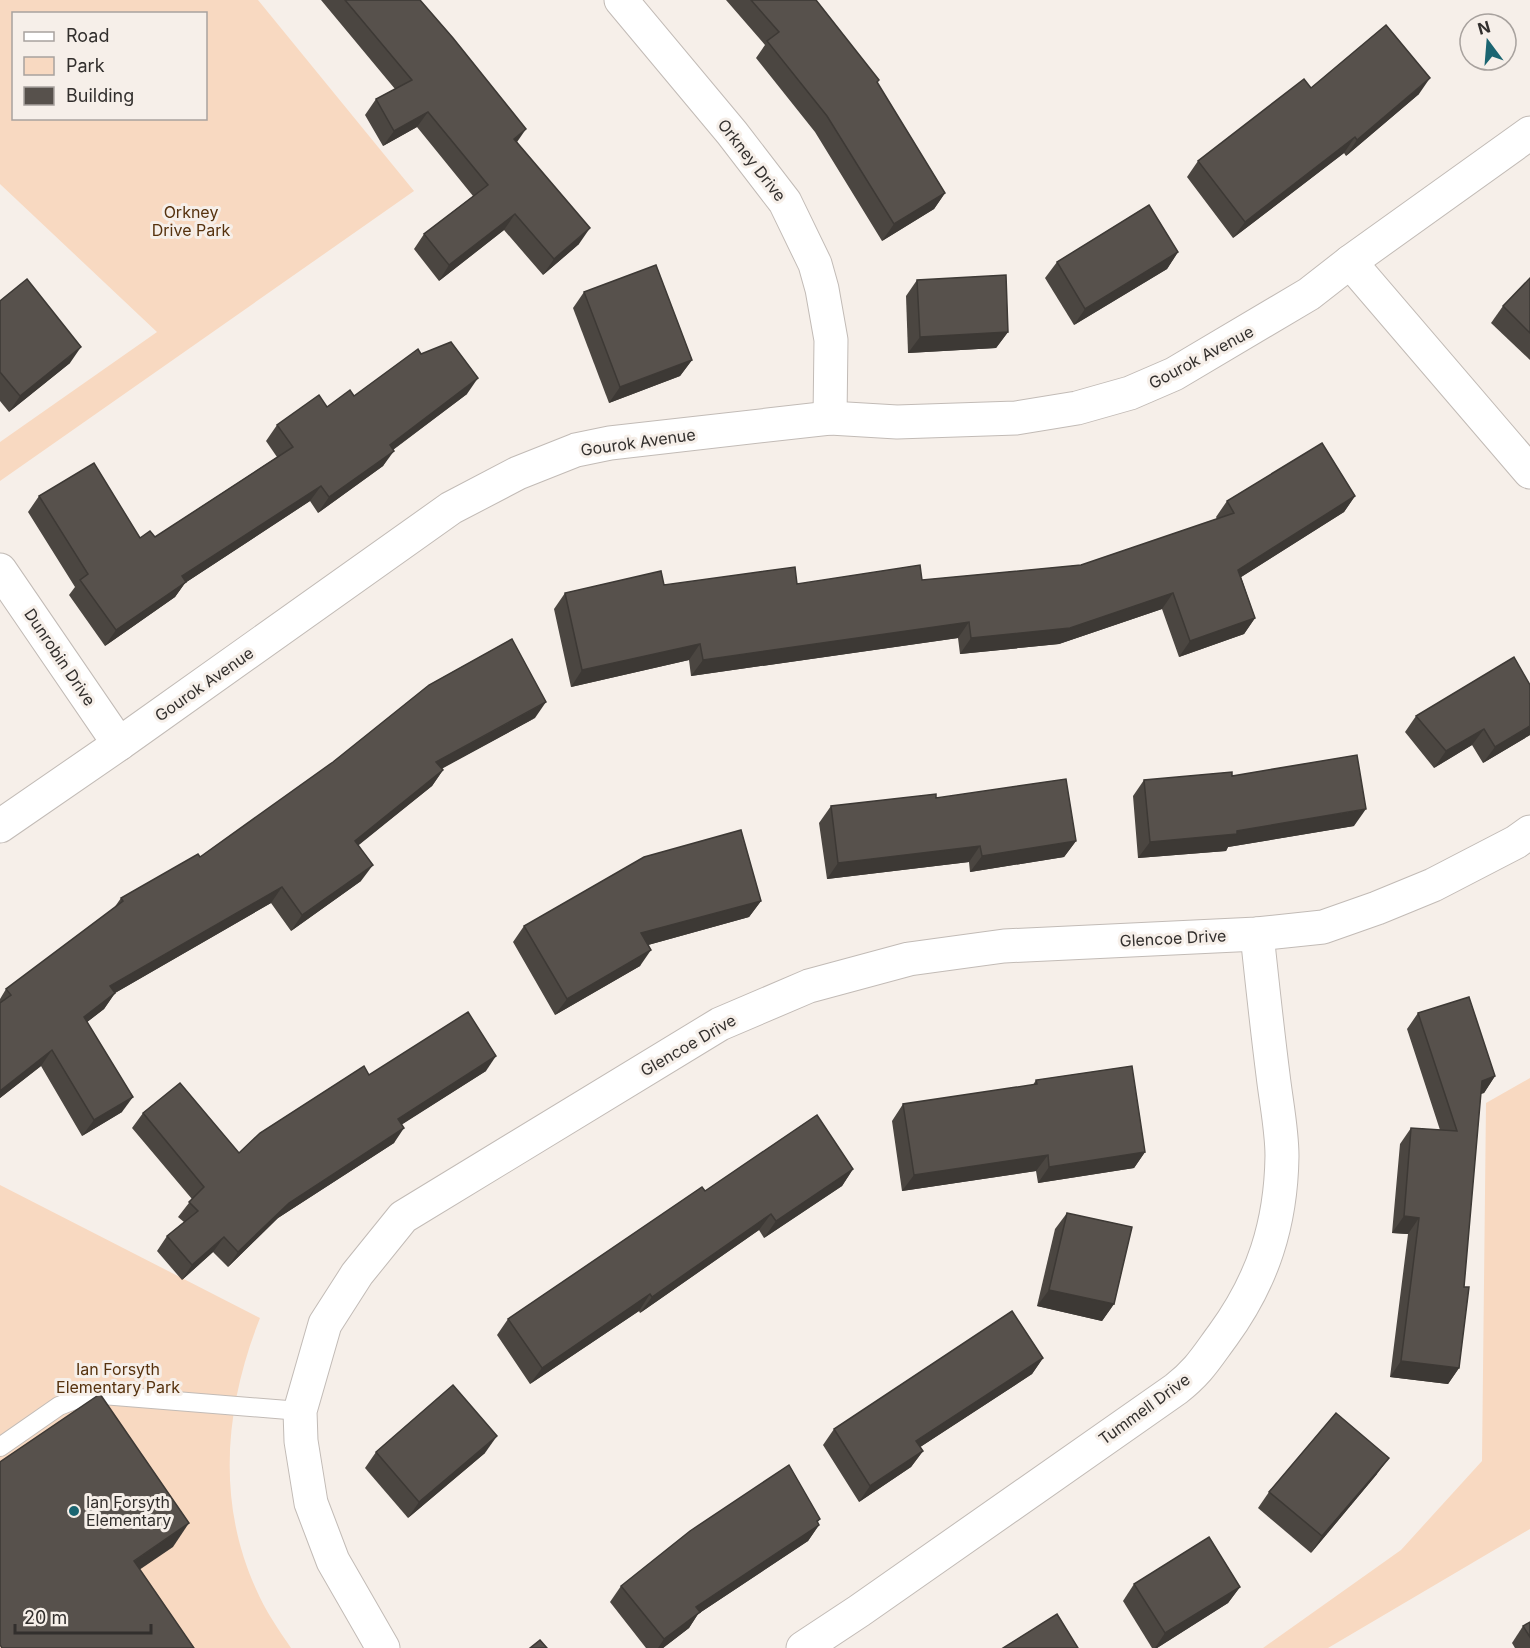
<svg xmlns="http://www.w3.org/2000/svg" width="1530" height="1648" viewBox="0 0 1530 1648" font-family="Inter,sans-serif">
<rect width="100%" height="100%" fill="#f6efe9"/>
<g fill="#f8d9c1" fill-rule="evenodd">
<path d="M0,0H258L414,191L0,481V442L157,332L0,184ZM14,14H206V118H14Z"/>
<path d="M1530,1078V1529L1328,1648H1263L1401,1550L1482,1461L1486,1103Z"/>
<path d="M0,1185L260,1318C225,1406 216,1501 256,1589C265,1610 278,1629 291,1648H0Z"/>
</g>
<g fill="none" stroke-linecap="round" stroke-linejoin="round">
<g stroke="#c2bbb6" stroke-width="20">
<path id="lane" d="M0,1447L59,1406L90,1394L300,1411"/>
</g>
<g stroke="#c2bbb6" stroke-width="35">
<g id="street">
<path d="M621,0L732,133L785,202L815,264L822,289L831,340L830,418"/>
<path d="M1350,262L1530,472"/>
<path d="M0,570L119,744"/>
<path d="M0,826L119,744L451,508L518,473L576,450L610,443L830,418L897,422L1016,418L1077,408L1130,393L1174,374L1309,294L1350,262L1530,133"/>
<path d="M383,1648L333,1561L311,1503L301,1441L300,1411L325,1324L357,1274L403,1217L720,1024L809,986L909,959L1004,946L1257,934L1323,927L1377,908L1433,885L1516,842L1530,832"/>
<path d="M803,1648L859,1611L1176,1389C1199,1371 1206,1358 1223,1335C1263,1280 1281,1224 1282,1156C1282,1130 1276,1101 1273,1075C1267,1028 1262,981 1257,934"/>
</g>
</g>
<use href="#lane" stroke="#fff" stroke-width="18"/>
<use href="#street" stroke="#fff" stroke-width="33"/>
</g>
<g fill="#4b4641">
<path d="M321,0H420L517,142L579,244L543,275L504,230L439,281L414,249L424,234L473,196L417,127L383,146L365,115L376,99L395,89Z"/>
<path d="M726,0H816L877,83L945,193L934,209L882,241L815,132L756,58L765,45Z"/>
<path d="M1311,88L1419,94L1346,156L1344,153L1233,238L1187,177L1198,161Z"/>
<path d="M1178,252L1167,269L1074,325L1045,278L1057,262Z"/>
<path d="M1530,278V360L1491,323L1503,306Z"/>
<path d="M917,280L1008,332L996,348L908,353L906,296Z"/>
<path d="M584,292L692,360L680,376L609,403L573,308Z"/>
<path d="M0,301L70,363L9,412L0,401Z"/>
<path d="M421,354L467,394L393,450L383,466L318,513L310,501L185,583L175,597L105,646L69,595L75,587L28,512L39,496L140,538L155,537L277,457L266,441L277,425L327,407L354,396Z"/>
<path d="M1355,496L1344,512L1241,577L1255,618L1244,634L1179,657L1162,609L1059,644L960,654L958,638L691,676L689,660L571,687L554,609L565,593L664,585L797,584L922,580L1081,565L1217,519L1216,517L1227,501Z"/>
<path d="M1416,716L1530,735L1483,763L1472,745L1434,768L1405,732Z"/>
<path d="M535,718L442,768L443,770L432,786L358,845L361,881L291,931L271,903L115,993L104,1009L87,1022L122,1112L82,1136L41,1066L0,1098V999L6,989L114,908L121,898L200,857Z"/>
<path d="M1232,776L1354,826L1228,847L1226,851L1138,858L1133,796L1144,780Z"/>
<path d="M936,798L1076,841L1064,857L970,872L969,862L827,879L819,823L831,806Z"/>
<path d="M761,901L749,917L648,945L640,966L555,1015L513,942L524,926Z"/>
<path d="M1418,1013L1495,1076L1484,1093L1480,1094L1464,1287L1459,1368L1448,1384L1390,1377L1408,1234L1392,1233L1400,1144L1411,1128L1440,1130L1407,1029Z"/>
<path d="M486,1071L402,1124L394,1143L278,1218L228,1267L213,1252L182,1280L157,1251L167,1236L184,1222L178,1217L192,1199L132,1128L143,1113L239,1153L369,1075Z"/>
<path d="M1036,1080L1145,1152L1134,1168L1038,1183L1036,1171L902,1191L892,1121L903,1104L1033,1085Z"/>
<path d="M853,1169L842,1186L764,1238L759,1230L640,1313L639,1311L530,1384L497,1335L508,1319L705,1191Z"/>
<path d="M1067,1213L1114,1304L1102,1321L1037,1306L1055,1229Z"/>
<path d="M1043,1358L1032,1374L920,1447L923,1451L911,1467L859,1502L823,1445L834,1429Z"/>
<path d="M376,1452L485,1453L408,1518L365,1468Z"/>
<path d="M1377,1474L1311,1553L1258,1508L1269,1492Z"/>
<path d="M820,1519L817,1522L819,1525L808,1541L698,1614L689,1628L663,1648H646L610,1602L621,1586Z"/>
<path d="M1134,1584L1240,1587L1228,1603L1157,1648H1152L1123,1601Z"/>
<path d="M1530,1622V1648H1515L1512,1643L1523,1626Z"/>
</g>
<g fill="#3d3935">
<path d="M1430,78L1419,94L1346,156L1357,140Z"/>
<path d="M428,112L417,127L383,146L394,131Z"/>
<path d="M526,129L515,145L514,139Z"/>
<path d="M1355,137L1344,153L1233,238L1245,222Z"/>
<path d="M945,193L934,209L882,241L894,224Z"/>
<path d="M515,214L504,230L439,281L449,265Z"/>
<path d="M590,228L579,244L543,275L554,259Z"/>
<path d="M1178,252L1167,269L1074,325L1085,309Z"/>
<path d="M1008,332L996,348L908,353L920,337Z"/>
<path d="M81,347L70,363L9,412L20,396Z"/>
<path d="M692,360L680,376L609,403L620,387Z"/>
<path d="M478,378L467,394L379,460L390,445Z"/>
<path d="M394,451L383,466L318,513L329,497Z"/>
<path d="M321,486L310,501L185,583L175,597L105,646L116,630L182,576Z"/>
<path d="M1355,496L1344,512L1227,586L1238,570Z"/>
<path d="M1173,593L1162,609L1059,644L960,654L971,638Z"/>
<path d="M1255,618L1244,634L1179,657L1190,641Z"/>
<path d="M969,622L958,638L691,676L703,660Z"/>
<path d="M700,644L689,660L571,687L582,670Z"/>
<path d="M546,702L535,718L425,778L436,762Z"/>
<path d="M1530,726V735L1483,763L1495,747Z"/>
<path d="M1484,729L1472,745L1434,768L1446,751Z"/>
<path d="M443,770L432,786L344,857L355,841Z"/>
<path d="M1366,809L1354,826L1228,847L1226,851L1138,858L1150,842L1237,831Z"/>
<path d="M1076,841L1064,857L970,872L982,856Z"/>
<path d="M980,846L969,862L827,879L838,863Z"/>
<path d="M373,865L361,881L291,931L302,915Z"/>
<path d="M282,887L271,903L115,993L104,1009L73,1033L84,1017L110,986Z"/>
<path d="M761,901L749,917L630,950L641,933Z"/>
<path d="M651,950L640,966L555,1015L567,999Z"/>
<path d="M52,1050L41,1066L0,1098V1091Z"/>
<path d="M496,1056L486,1071L387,1134L398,1119Z"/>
<path d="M1495,1076L1484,1093L1470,1097L1482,1081Z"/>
<path d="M133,1097L122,1112L82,1136L94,1120Z"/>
<path d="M404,1128L394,1143L278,1218L228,1267L238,1252L289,1203Z"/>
<path d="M1145,1152L1134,1168L1038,1183L1049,1167Z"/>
<path d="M1048,1155L1036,1171L902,1191L914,1175Z"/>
<path d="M853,1169L842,1186L764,1238L776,1221Z"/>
<path d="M771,1214L759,1230L640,1313L652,1297Z"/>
<path d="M1404,1216L1419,1218L1408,1234L1392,1233Z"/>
<path d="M224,1237L213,1252L182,1280L192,1265Z"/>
<path d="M1049,1290L1114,1304L1102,1321L1037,1306Z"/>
<path d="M650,1294L639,1311L530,1384L542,1368Z"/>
<path d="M1043,1358L1032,1374L905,1457L916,1441Z"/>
<path d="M1401,1361L1459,1368L1448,1384L1390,1377Z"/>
<path d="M497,1436L485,1453L408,1518L419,1502Z"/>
<path d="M923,1451L911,1467L859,1502L870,1486Z"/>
<path d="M1389,1458L1377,1474L1311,1553L1322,1536Z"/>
<path d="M820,1519L812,1530L819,1525L808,1541L698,1614L689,1628L663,1648H658L664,1639L696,1607Z"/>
<path d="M189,1523L173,1547L117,1585L134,1561Z"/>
<path d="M1240,1587L1228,1603L1157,1648H1155L1165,1633Z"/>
</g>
<g fill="#57514c" stroke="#3d3935" stroke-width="1.5">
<path d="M345,0H420L453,38L526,129L514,139L590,228L554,259L515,214L449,265L424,234L488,185L428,112L394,131L376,99L412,80Z"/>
<path d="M751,0H816L879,80L877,82L945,193L894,224L827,116L767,41L779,32Z"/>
<path d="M1386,25L1430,78L1357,140L1355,137L1245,222L1198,161L1304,79L1311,88Z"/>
<path d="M1149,205L1178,252L1085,309L1057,262Z"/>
<path d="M656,265L692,360L620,387L584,292Z"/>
<path d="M1006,275L1008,332L920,337L917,280Z"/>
<path d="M1530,278V333L1503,306Z"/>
<path d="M27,279L81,347L20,396L0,372V301Z"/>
<path d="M451,342L478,378L390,445L394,451L329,497L321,486L182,576L186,582L116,630L80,580L88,574L39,496L94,463L140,538L150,531L155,537L293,447L277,425L319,395L327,407L350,390L354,396L418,349L421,354Z"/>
<path d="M1322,443L1355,496L1238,570L1255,618L1190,641L1173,593L1070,628L971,638L969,622L703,660L700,644L582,670L565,593L661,571L664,585L795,567L797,584L920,565L922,580L1081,565L1234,513L1227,501Z"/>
<path d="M512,639L546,702L436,762L443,770L355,841L373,865L302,915L282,887L110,986L115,993L84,1017L133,1097L94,1120L52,1050L0,1091V1003L11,995L6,989L123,901L121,898L198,854L200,857L333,762L429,685Z"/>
<path d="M1514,657L1530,685V726L1495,747L1484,729L1446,751L1416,716Z"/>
<path d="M1357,755L1366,809L1237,831V834L1150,842L1144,780L1232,772V776Z"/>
<path d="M1066,779L1076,841L982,856L980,846L838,863L831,806L936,794V798Z"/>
<path d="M741,830L761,901L641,933L651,950L567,999L524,926L644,857Z"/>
<path d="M1469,997L1495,1076L1482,1081L1464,1287H1469L1459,1368L1401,1361L1419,1218L1404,1216L1411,1128L1457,1131L1418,1013Z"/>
<path d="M468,1012L496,1056L398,1119L404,1128L289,1203L238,1252L224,1237L192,1265L167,1236L198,1211L189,1202L204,1187L143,1113L180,1083L239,1153L260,1133L364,1066L369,1075Z"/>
<path d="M1132,1066L1145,1152L1049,1167L1048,1155L914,1175L903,1104L1037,1084L1036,1080Z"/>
<path d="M817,1115L853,1169L776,1221L771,1214L652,1297L650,1294L542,1368L508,1319L702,1187L705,1191Z"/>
<path d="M1067,1213L1132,1227L1114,1304L1049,1290Z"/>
<path d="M1012,1311L1043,1358L916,1441L923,1451L870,1486L834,1429Z"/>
<path d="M453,1385L497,1436L419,1502L376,1452Z"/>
<path d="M100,1394L189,1523L134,1561L194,1648H2L0,1645V1462Z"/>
<path d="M1336,1413L1389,1458L1322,1536L1269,1492Z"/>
<path d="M789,1465L820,1519L817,1521L819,1525L696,1607L700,1612L664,1639L621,1586L690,1531Z"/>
<path d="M1209,1537L1240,1587L1165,1633L1134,1584Z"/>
<path d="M1057,1614L1078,1648H1003Z"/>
<path d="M1530,1622V1637L1523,1626Z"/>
<path d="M540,1640L547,1648H530Z"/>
</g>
<circle fill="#1b6571" stroke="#f6efe9" stroke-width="2" cx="74" cy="1511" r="6"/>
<g text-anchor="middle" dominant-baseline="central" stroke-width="6" stroke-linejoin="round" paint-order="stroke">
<g font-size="16" fill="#322f2d" stroke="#f6efe9">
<text transform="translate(752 160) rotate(52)">Orkney Drive</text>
<text transform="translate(1201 357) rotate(-28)">Gourok Avenue</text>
<text transform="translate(638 442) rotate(-8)">Gourok Avenue</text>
<text transform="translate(60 657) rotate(56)">Dunrobin Drive</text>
<text transform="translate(204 684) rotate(-35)">Gourok Avenue</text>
<text transform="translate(1173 938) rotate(-3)">Glencoe Drive</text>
<text transform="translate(688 1045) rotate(-30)">Glencoe Drive</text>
<text transform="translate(1144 1409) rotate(-36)">Tummell Drive</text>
</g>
<g font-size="16" fill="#56320e" stroke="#f6efe9">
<text x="191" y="212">Orkney<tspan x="191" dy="18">Drive Park</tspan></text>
<text x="118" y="1369">Ian Forsyth<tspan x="118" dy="18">Elementary Park</tspan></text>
</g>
<g font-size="16" fill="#322f2d" stroke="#f6efe9" text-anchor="start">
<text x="86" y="1502">Ian Forsyth<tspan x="86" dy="18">Elementary</tspan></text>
</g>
</g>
<rect x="12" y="12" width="195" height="108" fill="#f6efe9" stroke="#a8a29e" stroke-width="1.5"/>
<rect x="24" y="32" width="30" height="9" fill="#ffffff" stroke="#a8a29e" stroke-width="1.5"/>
<text x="66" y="42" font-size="18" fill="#322f2d">Road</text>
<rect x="24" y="57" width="30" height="18" fill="#f8d9c1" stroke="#a8a29e" stroke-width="1.5"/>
<text x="66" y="72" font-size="18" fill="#322f2d">Park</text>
<rect x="24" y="87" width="30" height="18" fill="#57514c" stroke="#a8a29e" stroke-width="1.5"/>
<text x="66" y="102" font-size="18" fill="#322f2d">Building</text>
<g transform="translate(1488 42) rotate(344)"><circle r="28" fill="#f6efe9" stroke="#a8a29e" stroke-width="1.5"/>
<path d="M0-4.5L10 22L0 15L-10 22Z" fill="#1b6571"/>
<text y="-9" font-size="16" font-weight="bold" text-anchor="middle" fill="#322f2d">N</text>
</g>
<path d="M15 1624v9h136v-9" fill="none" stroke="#322f2d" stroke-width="3"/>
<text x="24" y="1624" font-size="18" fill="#322f2d" stroke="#f6efe9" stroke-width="4.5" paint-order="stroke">20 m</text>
</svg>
